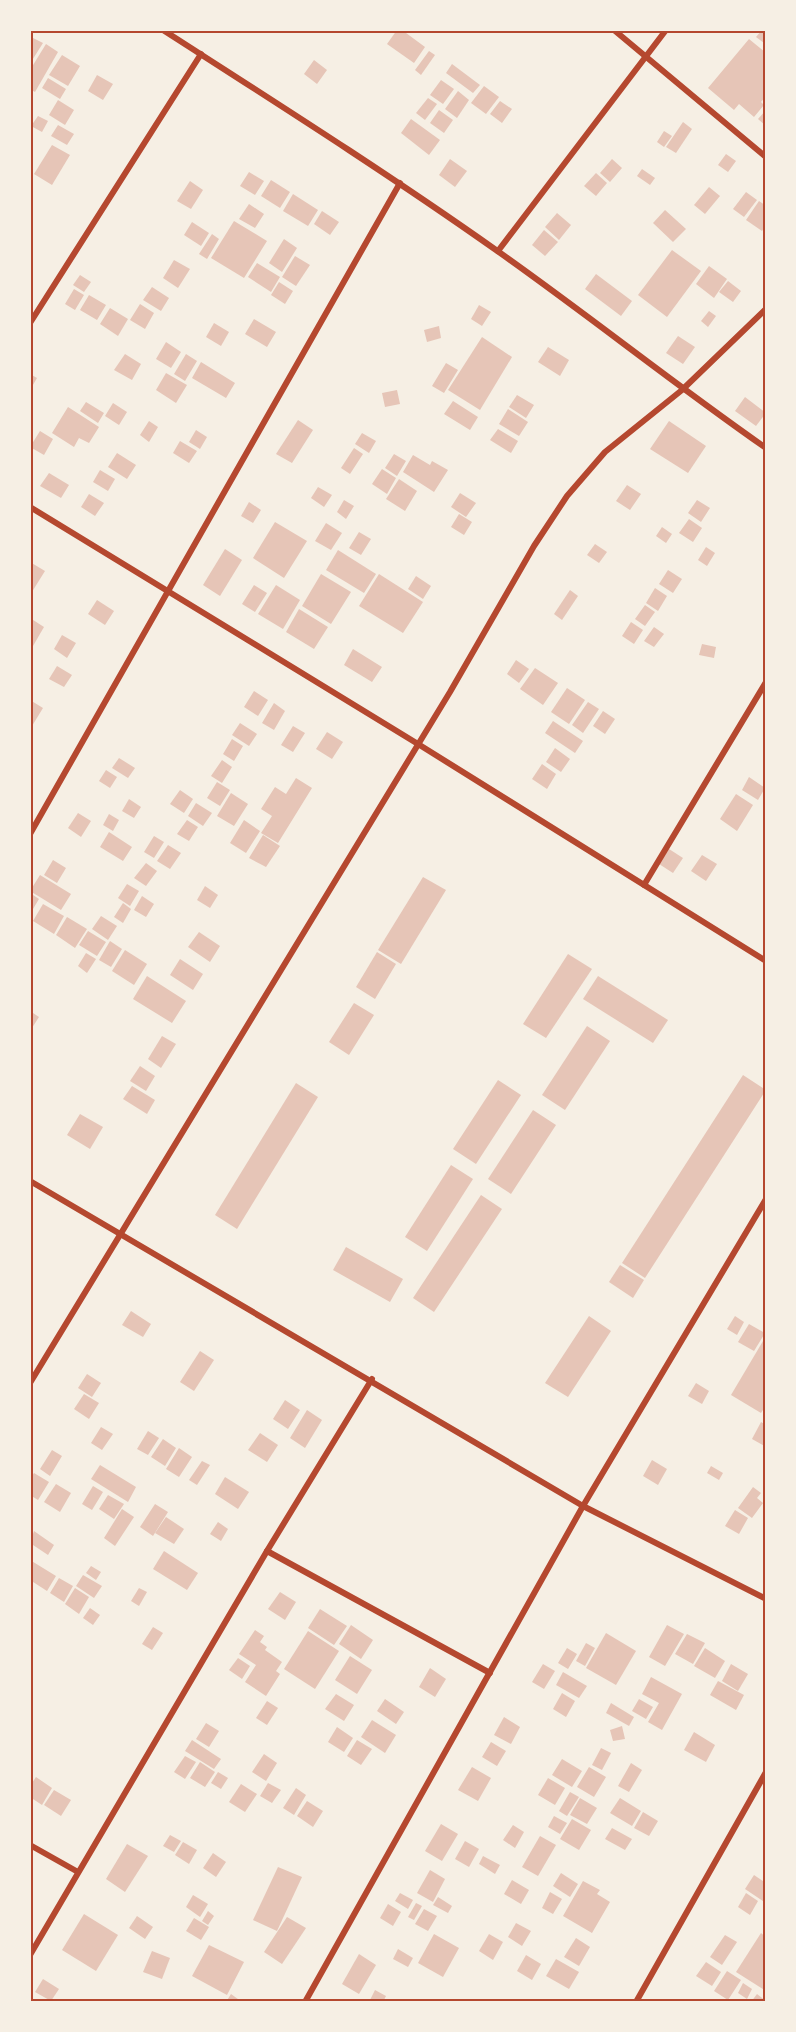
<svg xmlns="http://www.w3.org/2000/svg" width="796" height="2032" viewBox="0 0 796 2032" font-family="'Fira Sans',sans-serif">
<rect width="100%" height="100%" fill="#f6efe4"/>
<g fill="#e6c5b7">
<path d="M397,30H402L425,47L414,63L387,44Z"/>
<path d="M762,30H766L764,43L756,37Z"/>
<path d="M33,38L43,43L31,62L30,44Z"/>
<path d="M749,39L766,53V96L761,102L764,105L754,117L739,104L734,110L708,88Z"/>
<path d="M46,44L58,52L35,92L30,89V70Z"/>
<path d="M429,51L435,55L421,75L415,70Z"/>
<path d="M62,55L80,66L68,86L49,75Z"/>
<path d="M314,60L327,70L317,84L304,74Z"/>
<path d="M452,64L480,85L473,93L446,73Z"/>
<path d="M97,75L113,84L103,100L88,91Z"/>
<path d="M48,78L66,89L60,99L42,88Z"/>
<path d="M441,80L454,89L443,104L430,95Z"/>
<path d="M484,86L499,97L486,114L471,103Z"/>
<path d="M458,91L469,100L457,118L445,109Z"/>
<path d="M428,98L437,104L425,120L416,113Z"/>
<path d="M58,100L74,110L65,125L49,115Z"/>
<path d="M500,101L512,109L502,123L490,114Z"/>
<path d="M439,110L453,120L444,133L430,123Z"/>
<path d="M766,110V126L758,119Z"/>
<path d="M38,116L48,121L42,132L31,126Z"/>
<path d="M411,119L440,140L429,155L401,133Z"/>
<path d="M683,122L692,129L676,153L666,147Z"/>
<path d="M58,125L74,134L67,145L51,136Z"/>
<path d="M664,131L672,136L664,147L657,142Z"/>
<path d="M52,145L70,155L52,185L34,174Z"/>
<path d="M726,154L736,161L728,172L718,165Z"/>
<path d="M450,159L467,171L455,187L439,175Z"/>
<path d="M612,159L622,168L610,182L600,173Z"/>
<path d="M642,169L655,178L650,185L637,176Z"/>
<path d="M249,172L264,181L255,195L240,186Z"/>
<path d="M596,173L607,183L596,196L584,186Z"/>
<path d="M271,180L290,192L280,208L261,196Z"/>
<path d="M190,181L203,190L191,209L177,201Z"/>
<path d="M709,187L720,196L705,214L694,205Z"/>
<path d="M746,192L757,200L744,217L733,209Z"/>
<path d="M293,194L318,210L308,226L283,211Z"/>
<path d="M759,201L766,206V225L762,231L746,220Z"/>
<path d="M249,204L264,214L255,228L239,219Z"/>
<path d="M665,210L686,229L673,242L653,223Z"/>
<path d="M322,211L339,222L330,235L314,224Z"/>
<path d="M557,213L571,225L559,240L545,227Z"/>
<path d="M234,221L267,241L244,278L211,258Z"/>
<path d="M192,222L209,233L201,246L184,235Z"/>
<path d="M544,230L558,242L545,256L532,245Z"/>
<path d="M212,234L219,239L207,259L199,254Z"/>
<path d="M284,239L297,248L282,272L269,263Z"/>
<path d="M672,250L701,271L667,317L638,295Z"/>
<path d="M295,256L310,265L296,286L282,277Z"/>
<path d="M174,260L190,269L178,288L163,278Z"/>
<path d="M257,263L280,277L271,292L248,277Z"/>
<path d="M709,266L727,279L714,298L696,284Z"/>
<path d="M596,274L632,301L621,316L585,289Z"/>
<path d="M80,275L91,282L84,292L73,285Z"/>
<path d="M728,281L741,291L733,302L719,292Z"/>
<path d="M279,282L293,291L285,304L271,295Z"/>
<path d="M152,287L169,298L161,311L143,300Z"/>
<path d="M74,289L84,295L75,310L65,304Z"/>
<path d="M89,295L106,305L97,320L80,310Z"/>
<path d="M140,304L154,313L145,329L130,320Z"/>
<path d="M479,305L491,312L482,326L471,319Z"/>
<path d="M110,308L128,319L118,336L100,324Z"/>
<path d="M709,311L716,316L708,327L701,321Z"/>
<path d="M254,319L276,332L267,347L245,334Z"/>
<path d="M214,323L229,332L221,346L206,337Z"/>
<path d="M439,326L441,338L427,342L424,330Z"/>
<path d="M678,336L695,347L683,364L666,353Z"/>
<path d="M482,337L512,357L480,410L448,390Z"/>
<path d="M166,342L181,352L171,368L156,359Z"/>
<path d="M548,347L569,360L560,376L538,362Z"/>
<path d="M125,354L141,364L132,380L114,370Z"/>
<path d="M186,354L197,361L185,381L174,374Z"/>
<path d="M201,362L235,383L226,398L192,378Z"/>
<path d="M446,363L458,370L444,393L432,386Z"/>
<path d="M166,373L187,385L176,403L156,390Z"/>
<path d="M30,374L37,378L30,390Z"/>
<path d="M397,390L400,404L385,407L382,393Z"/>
<path d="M517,395L534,405L526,418L509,407Z"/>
<path d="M745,397L766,413L756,426L735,411Z"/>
<path d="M453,401L478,417L470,430L444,414Z"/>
<path d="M86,402L104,413L98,423L80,411Z"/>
<path d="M113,403L127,412L119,425L105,416Z"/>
<path d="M68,407L99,427L89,443L79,438L74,447L52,433Z"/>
<path d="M508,409L528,422L519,436L499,424Z"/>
<path d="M298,420L313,430L292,463L276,454Z"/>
<path d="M149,421L158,427L149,442L140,435Z"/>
<path d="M669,421L706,446L688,473L650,449Z"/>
<path d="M498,429L518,441L511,453L490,440Z"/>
<path d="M196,430L207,437L200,449L189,442Z"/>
<path d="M40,431L53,439L44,455L30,447Z"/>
<path d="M362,433L376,441L369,453L355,444Z"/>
<path d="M180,441L197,451L189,463L173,453Z"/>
<path d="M354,448L363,454L350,474L341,468Z"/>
<path d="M117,453L136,465L127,479L108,467Z"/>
<path d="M394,454L406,461L397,476L385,468Z"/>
<path d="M413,455L430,465L432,461L448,470L434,492L403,472Z"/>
<path d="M382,469L396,478L387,494L372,484Z"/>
<path d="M100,470L115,479L108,491L93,482Z"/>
<path d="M49,473L69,485L61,498L40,486Z"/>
<path d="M399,479L417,491L405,511L386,499Z"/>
<path d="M627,485L641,494L630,510L616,501Z"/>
<path d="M318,487L332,495L324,507L311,498Z"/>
<path d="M460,493L476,503L466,517L451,507Z"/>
<path d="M89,494L104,503L95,516L81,507Z"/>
<path d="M344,500L354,506L346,519L337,512Z"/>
<path d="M697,500L710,508L701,522L688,513Z"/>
<path d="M249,502L261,510L253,523L241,516Z"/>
<path d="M459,514L472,522L464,535L451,527Z"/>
<path d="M689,519L702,528L693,542L679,533Z"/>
<path d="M275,522L307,541L284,578L253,558Z"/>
<path d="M326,523L342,533L331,550L315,541Z"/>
<path d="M662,527L672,534L666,543L656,536Z"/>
<path d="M359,532L371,539L361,555L349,548Z"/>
<path d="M595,544L607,552L599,563L587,555Z"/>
<path d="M706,547L715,553L707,566L698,560Z"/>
<path d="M225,549L242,560L220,596L203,585Z"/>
<path d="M338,550L376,574L364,593L326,570Z"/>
<path d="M30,562L45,571L30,595Z"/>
<path d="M668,570L682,579L673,593L659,584Z"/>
<path d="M321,574L351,592L331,624L302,606Z"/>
<path d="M379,574L423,602L403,633L359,606Z"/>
<path d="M416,576L431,586L423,599L408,589Z"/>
<path d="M254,585L267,593L255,612L242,604Z"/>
<path d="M276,585L300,600L283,629L258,614Z"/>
<path d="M655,588L667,596L658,611L646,603Z"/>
<path d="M570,590L578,596L562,620L554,614Z"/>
<path d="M97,600L114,611L105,625L88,614Z"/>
<path d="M645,605L655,612L645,626L635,619Z"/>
<path d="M299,609L328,627L314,649L286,632Z"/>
<path d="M30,618L44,627L33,646L30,644Z"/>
<path d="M631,622L643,630L634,644L622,636Z"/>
<path d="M654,627L664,634L654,647L644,641Z"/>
<path d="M62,635L76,643L67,658L54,649Z"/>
<path d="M702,644L716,647L714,658L699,655Z"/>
<path d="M353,649L382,667L372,682L344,665Z"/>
<path d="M516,660L529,669L519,683L507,674Z"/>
<path d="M57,666L72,675L64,687L49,679Z"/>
<path d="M535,668L558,683L543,705L520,689Z"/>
<path d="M567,688L585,700L569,724L551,712Z"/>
<path d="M254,691L268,700L258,716L244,707Z"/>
<path d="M30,700L43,708L32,726L30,724Z"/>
<path d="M588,702L599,709L583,733L572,725Z"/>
<path d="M274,703L285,711L274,730L262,723Z"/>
<path d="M603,711L615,719L605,734L593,726Z"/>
<path d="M553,721L583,741L575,753L545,733Z"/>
<path d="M240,723L257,734L249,746L232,735Z"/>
<path d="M293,726L305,733L293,752L281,745Z"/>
<path d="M327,732L343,742L332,759L316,749Z"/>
<path d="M232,739L243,746L234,761L223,754Z"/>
<path d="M555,748L570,759L561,772L546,762Z"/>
<path d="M119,758L135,768L128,778L112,768Z"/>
<path d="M222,760L232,767L222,783L211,776Z"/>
<path d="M542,764L556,774L547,789L532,779Z"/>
<path d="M106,770L117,777L110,788L99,781Z"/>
<path d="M749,777L765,788L758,800L742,790Z"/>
<path d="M296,778L312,788L278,843L261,833L272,816L261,809L275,787L286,794Z"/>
<path d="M217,782L230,790L220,806L207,798Z"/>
<path d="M180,790L193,799L184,813L170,804Z"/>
<path d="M231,793L248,804L234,826L217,816Z"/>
<path d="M736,794L753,805L737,831L720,819Z"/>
<path d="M129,799L141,807L134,818L122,811Z"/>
<path d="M196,803L212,813L203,826L188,816Z"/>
<path d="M78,813L91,821L81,837L68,828Z"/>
<path d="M109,814L119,820L113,831L103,825Z"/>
<path d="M187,820L198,827L189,841L177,834Z"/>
<path d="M244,820L260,831L246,853L230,843Z"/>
<path d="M109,832L132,847L123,861L100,847Z"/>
<path d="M263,835L280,846L266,867L249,858Z"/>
<path d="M154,836L164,842L154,858L144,852Z"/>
<path d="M168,845L181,853L170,869L157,861Z"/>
<path d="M669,849L683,858L673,873L659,864Z"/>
<path d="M702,855L717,864L706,881L691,871Z"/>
<path d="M53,860L66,868L57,883L44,875Z"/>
<path d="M146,863L157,871L146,886L134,878Z"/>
<path d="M40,875L71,894L61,910L30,891Z"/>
<path d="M423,877L446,890L401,964L378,950Z"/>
<path d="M127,884L139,891L130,906L118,898Z"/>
<path d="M205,886L218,895L210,908L197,900Z"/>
<path d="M30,893L39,899L30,914Z"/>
<path d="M142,896L154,904L146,917L134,910Z"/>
<path d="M123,903L131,909L123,923L114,917Z"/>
<path d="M43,904L64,916L54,934L33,921Z"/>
<path d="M101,916L117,926L108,940L92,929Z"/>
<path d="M67,917L87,929L75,948L56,935Z"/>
<path d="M88,931L106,942L97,956L79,945Z"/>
<path d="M199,932L220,946L210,962L188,947Z"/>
<path d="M110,941L122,949L111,967L99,960Z"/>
<path d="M125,950L147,964L134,985L112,971Z"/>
<path d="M377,952L396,964L375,999L356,987Z"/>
<path d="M86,953L96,959L87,973L78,966Z"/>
<path d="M568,954L592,969L546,1038L523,1024Z"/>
<path d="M180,959L203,974L193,990L170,975Z"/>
<path d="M147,976L186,1001L172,1023L133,999Z"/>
<path d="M598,976L668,1020L653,1043L583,999Z"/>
<path d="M354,1003L374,1015L349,1055L329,1042Z"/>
<path d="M30,1011L39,1017L30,1031Z"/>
<path d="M587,1026L610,1041L565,1110L542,1095Z"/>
<path d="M162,1036L176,1044L161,1068L148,1059Z"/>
<path d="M140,1066L155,1076L146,1091L130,1081Z"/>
<path d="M743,1075L766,1090L645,1278L622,1263Z"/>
<path d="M498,1080L521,1095L476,1164L453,1149Z"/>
<path d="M296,1083L318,1097L237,1229L215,1215Z"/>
<path d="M132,1086L155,1100L147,1114L123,1099Z"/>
<path d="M533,1110L556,1125L511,1194L488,1179Z"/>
<path d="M80,1114L103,1127L90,1149L67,1135Z"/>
<path d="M451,1165L473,1179L427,1251L405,1237Z"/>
<path d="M481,1195L502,1209L434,1312L413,1298Z"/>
<path d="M346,1247L403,1279L390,1302L333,1270Z"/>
<path d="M620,1265L644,1280L633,1298L609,1282Z"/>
<path d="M131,1311L151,1324L143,1337L122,1325Z"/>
<path d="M589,1316L611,1331L568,1397L545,1383Z"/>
<path d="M735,1316L744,1322L737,1335L727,1329Z"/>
<path d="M749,1324L765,1333L754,1351L738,1342Z"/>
<path d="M763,1341L766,1343V1405L761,1413L731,1395Z"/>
<path d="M200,1351L214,1360L194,1391L180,1382Z"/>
<path d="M87,1374L101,1383L92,1397L78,1388Z"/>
<path d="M696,1383L709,1391L702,1404L688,1396Z"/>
<path d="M84,1394L99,1403L89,1419L74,1409Z"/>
<path d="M285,1400L300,1410L288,1429L273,1419Z"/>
<path d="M307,1410L322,1420L305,1448L290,1438Z"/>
<path d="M761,1422L766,1425V1447L752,1439Z"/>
<path d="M101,1427L113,1434L102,1450L91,1443Z"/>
<path d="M148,1431L159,1438L148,1455L137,1449Z"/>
<path d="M260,1433L278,1445L267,1462L248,1450Z"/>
<path d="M163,1439L176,1448L165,1466L151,1457Z"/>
<path d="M179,1448L192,1457L179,1477L166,1469Z"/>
<path d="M52,1450L62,1456L50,1476L40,1469Z"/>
<path d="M652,1460L667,1469L658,1485L643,1476Z"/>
<path d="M202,1461L210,1465L197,1485L189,1480Z"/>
<path d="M100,1465L136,1487L128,1502L91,1479Z"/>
<path d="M711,1466L723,1473L719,1480L707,1473Z"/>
<path d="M34,1473L49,1482L38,1500L30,1495V1479Z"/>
<path d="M225,1477L249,1492L238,1509L215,1494Z"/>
<path d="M56,1484L71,1493L60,1512L44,1502Z"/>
<path d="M93,1486L103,1492L92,1510L82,1504Z"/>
<path d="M753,1487L761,1493L757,1498L763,1503L752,1518L738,1508Z"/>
<path d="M108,1495L124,1504L114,1519L99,1509Z"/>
<path d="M155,1504L168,1512L153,1536L140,1527Z"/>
<path d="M122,1509L134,1517L115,1546L104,1538Z"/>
<path d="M735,1510L748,1518L739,1534L725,1526Z"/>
<path d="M166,1517L184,1529L174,1544L155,1533Z"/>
<path d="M218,1522L228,1529L221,1541L210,1534Z"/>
<path d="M34,1531L54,1545L48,1555L30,1543Z"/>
<path d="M164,1551L198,1573L187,1590L153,1569Z"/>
<path d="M30,1560L56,1576L47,1591L30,1580Z"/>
<path d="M91,1566L101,1572L96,1580L86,1573Z"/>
<path d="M83,1575L102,1586L94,1598L76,1586Z"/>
<path d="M59,1578L73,1586L64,1602L50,1593Z"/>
<path d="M75,1588L89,1597L79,1614L65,1604Z"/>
<path d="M139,1588L147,1592L139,1606L131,1601Z"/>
<path d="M280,1592L296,1602L285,1620L268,1609Z"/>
<path d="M90,1608L100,1615L93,1625L83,1618Z"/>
<path d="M320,1609L347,1626L334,1645L308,1628Z"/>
<path d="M351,1625L373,1640L361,1659L339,1644Z"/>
<path d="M667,1625L684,1634L665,1666L649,1657Z"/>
<path d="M153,1627L163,1633L152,1650L142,1644Z"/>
<path d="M255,1630L264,1636L260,1642L267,1647L265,1650L282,1662L276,1671L280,1674L266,1696L245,1682L256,1665L239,1654Z"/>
<path d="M308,1631L339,1651L315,1689L284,1669Z"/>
<path d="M606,1633L636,1651L616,1685L586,1668Z"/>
<path d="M687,1634L705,1643L693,1664L675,1654Z"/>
<path d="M586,1643L595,1648L585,1666L576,1661Z"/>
<path d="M567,1648L577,1654L568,1669L558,1663Z"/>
<path d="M705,1648L725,1661L715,1678L694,1666Z"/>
<path d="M350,1656L372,1670L357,1694L335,1680Z"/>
<path d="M238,1658L250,1666L242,1679L229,1670Z"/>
<path d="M543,1664L555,1671L544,1689L532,1682Z"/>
<path d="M731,1664L748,1674L738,1691L722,1681Z"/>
<path d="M430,1668L446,1679L435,1697L419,1687Z"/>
<path d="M563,1672L587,1686L579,1698L556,1685Z"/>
<path d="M651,1677L682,1694L662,1730L648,1722L659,1703L642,1694Z"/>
<path d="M718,1681L744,1695L736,1710L710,1695Z"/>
<path d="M562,1693L575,1701L566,1717L553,1709Z"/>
<path d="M336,1694L354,1705L344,1721L325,1709Z"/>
<path d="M385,1699L404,1712L396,1724L377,1711Z"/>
<path d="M639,1699L653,1707L646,1719L632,1711Z"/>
<path d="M267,1701L278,1708L267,1725L256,1718Z"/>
<path d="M611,1703L634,1717L629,1726L606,1713Z"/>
<path d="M504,1717L520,1727L511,1744L494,1735Z"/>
<path d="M372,1720L396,1735L385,1753L361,1737Z"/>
<path d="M206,1723L219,1731L209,1747L196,1739Z"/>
<path d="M622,1726L625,1739L613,1741L610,1730Z"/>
<path d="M337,1727L353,1738L344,1752L328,1742Z"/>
<path d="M694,1732L715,1745L706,1762L684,1750Z"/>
<path d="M192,1740L221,1759L214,1769L185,1751Z"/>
<path d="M357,1740L372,1749L361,1765L347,1756Z"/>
<path d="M491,1742L506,1751L497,1766L482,1757Z"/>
<path d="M601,1748L611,1753L602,1770L592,1765Z"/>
<path d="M264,1754L277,1763L266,1781L252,1772Z"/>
<path d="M185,1756L196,1762L185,1779L174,1772Z"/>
<path d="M562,1759L582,1771L572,1787L552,1775Z"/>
<path d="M200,1762L215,1772L205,1787L190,1778Z"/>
<path d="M631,1763L642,1770L629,1792L618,1786Z"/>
<path d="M472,1767L491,1778L478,1801L458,1790Z"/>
<path d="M589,1767L606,1777L594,1797L577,1787Z"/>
<path d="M218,1772L228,1778L221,1789L211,1783Z"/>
<path d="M36,1777L52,1788L42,1805L30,1797V1786Z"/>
<path d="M548,1778L565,1788L555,1805L538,1795Z"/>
<path d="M268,1783L281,1790L272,1803L260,1796Z"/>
<path d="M241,1784L257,1794L245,1812L229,1802Z"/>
<path d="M296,1788L306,1795L294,1815L283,1808Z"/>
<path d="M54,1790L71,1800L61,1816L44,1805Z"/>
<path d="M570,1792L579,1797L567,1816L559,1811Z"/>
<path d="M580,1798L597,1808L587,1824L570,1815Z"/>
<path d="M620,1798L641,1811L632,1826L610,1813Z"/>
<path d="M307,1801L323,1811L313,1827L297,1816Z"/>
<path d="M643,1812L658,1821L649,1836L634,1828Z"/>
<path d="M554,1816L567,1823L560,1834L548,1827Z"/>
<path d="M572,1819L591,1830L579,1850L560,1839Z"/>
<path d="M441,1824L458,1834L442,1861L425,1851Z"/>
<path d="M513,1825L524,1832L515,1848L503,1840Z"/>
<path d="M612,1828L632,1839L625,1850L605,1839Z"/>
<path d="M170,1835L181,1841L174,1852L163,1846Z"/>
<path d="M540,1836L556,1845L538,1876L522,1867Z"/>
<path d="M465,1841L479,1849L469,1867L455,1859Z"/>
<path d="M183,1842L197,1850L189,1864L175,1855Z"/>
<path d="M127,1844L148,1856L125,1892L106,1879Z"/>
<path d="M213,1853L226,1862L216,1877L203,1868Z"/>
<path d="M483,1856L500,1865L495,1874L479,1864Z"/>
<path d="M278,1867L302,1877L277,1931L253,1920Z"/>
<path d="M430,1870L445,1879L433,1902L417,1893Z"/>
<path d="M561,1873L578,1884L570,1897L553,1886Z"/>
<path d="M754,1875L766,1883V1903L745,1889Z"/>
<path d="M512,1880L529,1890L521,1904L504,1894Z"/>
<path d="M583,1881L600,1890L597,1894L610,1902L592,1933L563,1916Z"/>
<path d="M550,1892L562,1899L553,1914L542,1908Z"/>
<path d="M400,1893L413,1900L408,1909L395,1901Z"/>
<path d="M746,1893L758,1901L750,1915L738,1907Z"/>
<path d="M193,1895L208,1904L200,1917L186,1907Z"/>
<path d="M438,1897L452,1906L448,1913L433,1905Z"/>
<path d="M416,1903L422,1906L414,1920L408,1917Z"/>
<path d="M388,1904L401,1912L393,1926L380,1918Z"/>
<path d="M424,1909L437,1916L428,1931L415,1924Z"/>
<path d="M208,1911L214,1916L208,1925L202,1921Z"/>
<path d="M84,1914L118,1935L96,1971L62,1950Z"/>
<path d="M137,1916L153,1927L145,1939L129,1928Z"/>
<path d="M287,1917L306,1928L282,1964L264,1952Z"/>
<path d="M194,1918L209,1927L201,1940L186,1931Z"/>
<path d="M516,1923L531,1931L522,1946L508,1937Z"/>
<path d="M761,1933L766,1937V1991L736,1972Z"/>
<path d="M434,1934L459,1948L443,1977L418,1963Z"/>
<path d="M489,1934L503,1942L493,1960L479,1951Z"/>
<path d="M725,1935L737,1942L722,1965L710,1957Z"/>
<path d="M576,1938L590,1947L579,1966L564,1957Z"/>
<path d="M209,1945L244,1962L227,1995L192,1976Z"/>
<path d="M398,1949L413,1958L408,1967L393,1959Z"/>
<path d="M152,1951L170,1958L162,1979L143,1972Z"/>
<path d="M359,1954L376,1965L359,1994L342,1984Z"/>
<path d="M526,1955L541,1964L532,1980L517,1971Z"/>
<path d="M556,1959L579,1972L569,1989L546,1976Z"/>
<path d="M706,1962L721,1972L712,1986L696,1976Z"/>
<path d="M727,1971L741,1980L728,2000L714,1991Z"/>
<path d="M43,1979L59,1989L51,2001L35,1992Z"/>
<path d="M743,1983L752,1989L747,1999L738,1993Z"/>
<path d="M375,1990L386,1996L383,2002H369Z"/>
<path d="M231,1994L242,2002H226Z"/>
<path d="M757,1994L766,2001V2002H751Z"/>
</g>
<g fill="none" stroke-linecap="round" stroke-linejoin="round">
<g stroke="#b5482f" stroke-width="6">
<path d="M163,30C275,102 387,173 496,250C587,314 674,384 766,448"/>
<path d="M614,30L766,157"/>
<path d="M498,251L666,30"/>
<path d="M30,323L201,54"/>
<path d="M30,507L418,744L766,961"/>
<path d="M30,834L400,183"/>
<path d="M644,885L766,682"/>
<path d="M30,1181L583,1506L766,1599"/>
<path d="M30,1383L450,692L534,546L567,496L605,452L682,390L766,309"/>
<path d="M267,1551L490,1673"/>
<path d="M30,1845L78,1872"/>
<path d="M30,1955L267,1551L372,1379"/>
<path d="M305,2002L583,1506L766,1199"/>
<path d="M636,2002L766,1772"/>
</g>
</g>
<rect width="796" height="2032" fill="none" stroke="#f6efe4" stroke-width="63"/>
<rect x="32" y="32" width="732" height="1968" fill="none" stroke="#b5482f" stroke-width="2"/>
</svg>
